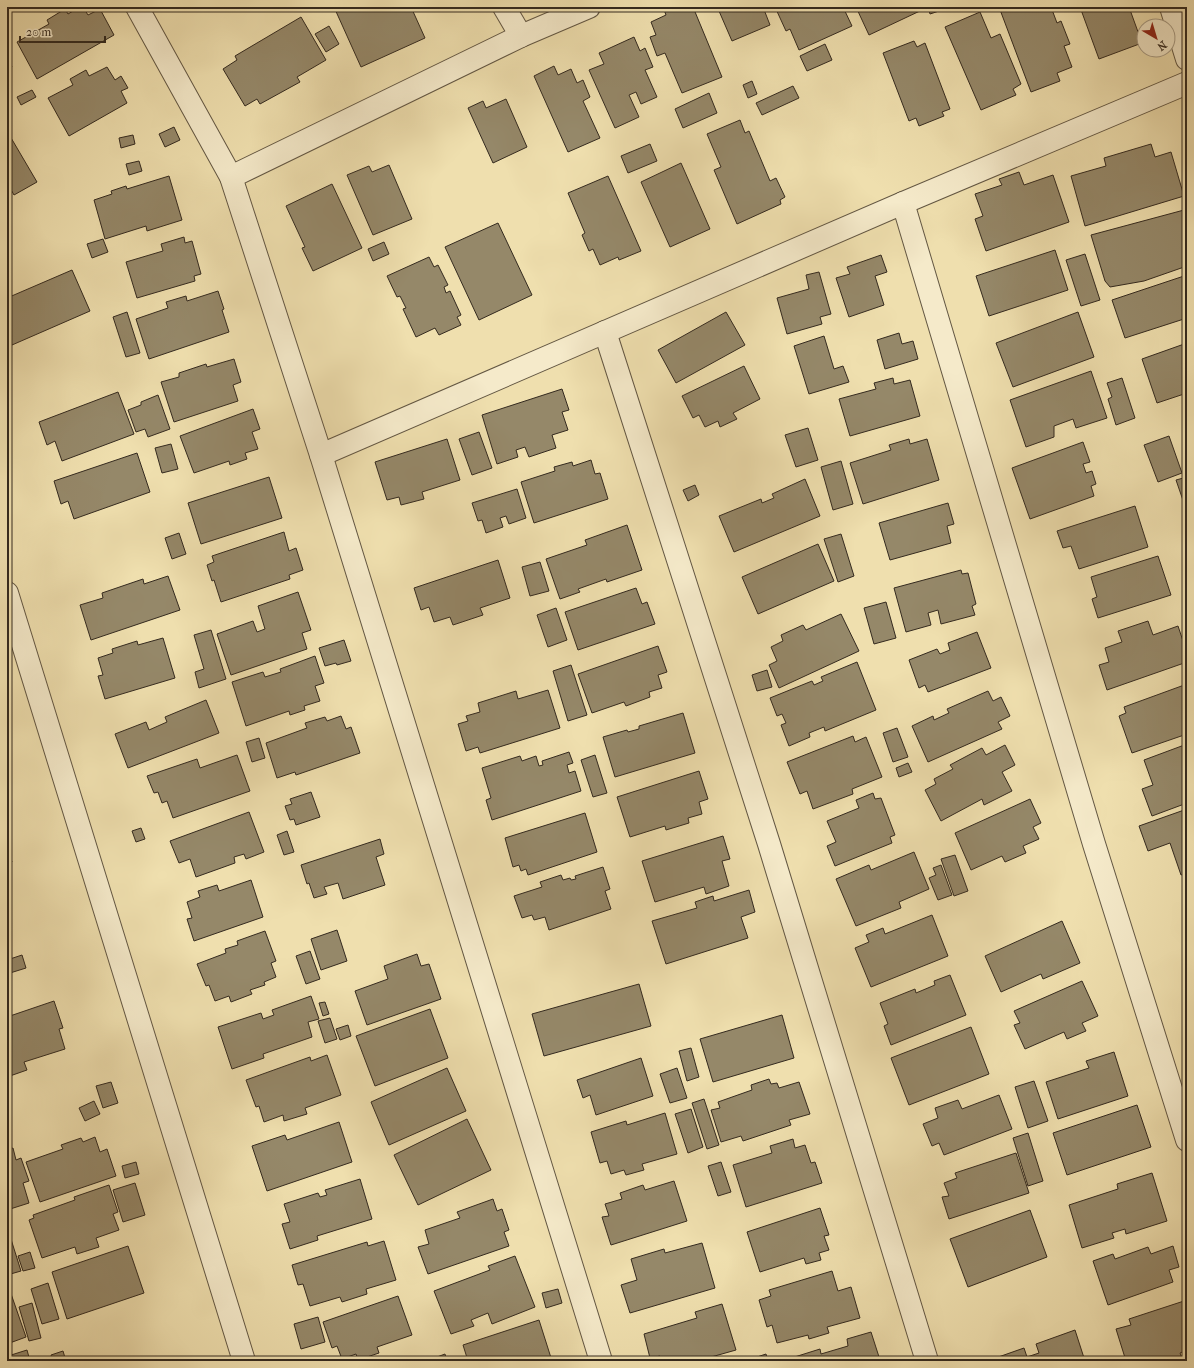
<svg xmlns="http://www.w3.org/2000/svg" width="1194" height="1368" viewBox="0 0 1194 1368" font-family="'IM FELL French Canon',serif">
<rect width="100%" height="100%" fill="#efdfae"/>
<filter id="stains"><feTurbulence type="fractalNoise" baseFrequency=".005" numOctaves="4"/><feColorMatrix values="0 0 0 0 .2 0 0 0 0 .09 0 0 0 0 .02 0 0 0 .5 -.17"/></filter>
<radialGradient id="worn" r=".72"><stop offset=".6" stop-color="#630" stop-opacity="0"/><stop offset="1" stop-color="#630" stop-opacity=".3"/></radialGradient>
<g fill="#958869" stroke="#342a1f">
<path d="M7,7H18L7,13Z"/>
<path d="M80,7H83L88,15L100,9L114,35L37,79L17,42L49,24L47,20L65,9L68,14Z"/>
<path d="M334,7H411L425,38L361,67Z"/>
<path d="M663,7H693L722,77L682,93L665,53L657,56L650,37L656,35L651,22L666,15Z"/>
<path d="M729,7H763L770,25L732,41L719,11Z"/>
<path d="M775,7H843L852,26L799,50L790,29L786,31Z"/>
<path d="M856,7H920L922,10L869,35Z"/>
<path d="M928,7H941L942,10L930,14Z"/>
<path d="M999,7H1051L1057,23L1061,21L1070,44L1064,46L1072,67L1057,73L1060,81L1031,92Z"/>
<path d="M1080,7H1129L1142,43L1099,59Z"/>
<path d="M980,12L991,38L1000,34L1021,84L1013,89L1016,95L981,110L945,27Z"/>
<path d="M301,17L326,60L297,77L300,82L260,104L257,99L245,106L223,69L237,60L235,56Z"/>
<path d="M329,26L339,44L326,52L315,34Z"/>
<path d="M634,37L640,51L645,48L653,67L645,70L657,97L641,104L636,92L629,95L639,117L615,128L589,70L604,64L599,53Z"/>
<path d="M914,41L917,47L925,43L950,109L942,112L944,116L919,126L916,118L909,121L883,53Z"/>
<path d="M825,44L832,60L807,71L800,56Z"/>
<path d="M7,58L12,67L7,69Z"/>
<path d="M554,66L558,75L571,69L577,83L583,80L590,97L583,101L600,138L568,152L534,76Z"/>
<path d="M107,67L115,80L121,76L128,88L121,91L127,103L69,136L48,98L73,85L70,79L86,70L89,76Z"/>
<path d="M752,81L757,94L748,98L743,85Z"/>
<path d="M793,86L799,98L762,115L756,103Z"/>
<path d="M32,90L36,97L21,105L17,97Z"/>
<path d="M709,93L717,113L683,128L675,109Z"/>
<path d="M506,99L527,147L493,163L468,108L483,101L486,108Z"/>
<path d="M740,120L745,133L749,131L770,181L776,178L785,197L780,200L781,204L737,224L714,170L721,167L707,134Z"/>
<path d="M174,127L180,140L165,147L159,134Z"/>
<path d="M7,131L37,182L14,195L9,186L7,188Z"/>
<path d="M133,135L135,144L121,148L119,138Z"/>
<path d="M650,144L657,161L628,173L621,156Z"/>
<path d="M1151,144L1155,157L1171,152L1184,196L1085,226L1071,176L1106,166L1104,158Z"/>
<path d="M139,161L142,171L129,175L126,164Z"/>
<path d="M681,163L710,229L670,247L641,182Z"/>
<path d="M389,165L412,219L373,235L347,175L369,166L372,172Z"/>
<path d="M1019,172L1024,185L1053,175L1069,222L986,251L975,219L983,216L975,194L1002,185L999,179Z"/>
<path d="M169,176L182,220L147,231L146,226L105,239L94,200L112,194L111,191L126,186L127,189Z"/>
<path d="M608,176L641,251L619,260L618,257L600,265L593,249L589,251L582,235L585,233L568,193Z"/>
<path d="M332,184L362,248L313,271L302,248L305,247L286,206Z"/>
<path d="M1184,210L1187,225V266L1144,281L1110,287L1105,281L1091,235Z"/>
<path d="M498,223L532,295L479,320L445,247Z"/>
<path d="M184,237L185,243L192,241L201,274L194,276L195,281L137,298L126,262L163,251L161,244Z"/>
<path d="M103,239L108,252L92,258L87,244Z"/>
<path d="M384,242L389,254L373,261L368,249Z"/>
<path d="M1055,250L1068,290L989,316L976,276Z"/>
<path d="M1085,254L1100,300L1081,306L1066,260Z"/>
<path d="M881,255L887,272L875,276L884,305L849,317L836,278L850,274L847,267Z"/>
<path d="M429,257L434,267L438,265L448,285L444,287L446,293L450,291L461,315L457,317L461,325L439,335L435,328L416,337L403,309L406,308L400,296L397,297L387,276Z"/>
<path d="M72,270L90,311L12,345L7,333V298Z"/>
<path d="M819,272L831,314L820,317L822,324L787,334L777,298L809,289L806,275Z"/>
<path d="M1184,276L1187,285V318L1125,338L1112,300Z"/>
<path d="M218,291L224,309L222,310L229,332L149,359L136,319L168,308L166,302L186,296L187,301Z"/>
<path d="M127,312L140,353L126,357L113,317Z"/>
<path d="M726,312L745,345L676,383L658,350Z"/>
<path d="M1078,312L1094,357L1013,387L996,343Z"/>
<path d="M899,333L902,344L913,341L918,359L885,369L877,340Z"/>
<path d="M824,336L834,369L843,366L849,382L809,394L794,346Z"/>
<path d="M1187,343V403L1184,394L1157,403L1142,359Z"/>
<path d="M234,359L241,382L233,385L238,401L174,422L161,382L179,377V373L206,364L207,367Z"/>
<path d="M744,366L760,399L733,413L737,419L720,427L718,421L705,427L699,415L693,418L682,396Z"/>
<path d="M1091,371L1107,418L1076,428L1073,419L1054,426V437L1026,447L1010,400Z"/>
<path d="M893,378L894,384L910,380L920,416L850,436L839,399L876,389L874,383Z"/>
<path d="M1122,378L1135,418L1116,425L1108,399L1112,397L1107,383Z"/>
<path d="M562,389L569,410L562,412L568,430L552,435L556,448L529,457L525,447L516,450L518,457L497,464L482,415Z"/>
<path d="M118,392L134,434L62,461L55,441L47,445L39,422Z"/>
<path d="M158,395L170,429L148,437L145,429L136,432L128,410L141,405V402Z"/>
<path d="M253,409L260,429L252,432L258,449L245,453L247,459L230,465L229,461L194,473L180,436Z"/>
<path d="M808,428L818,460L796,467L785,435Z"/>
<path d="M479,432L492,468L472,475L459,439Z"/>
<path d="M1169,436L1182,473L1158,482L1144,445Z"/>
<path d="M447,439L460,480L422,492L424,499L401,505L399,497L387,500L375,462Z"/>
<path d="M909,439L910,444L927,439L939,480L863,504L850,463L891,450L889,445Z"/>
<path d="M1083,442L1090,462L1083,464L1086,473L1092,471L1096,484L1091,486L1094,496L1030,519L1012,468Z"/>
<path d="M171,444L178,469L162,473L155,448Z"/>
<path d="M137,453L150,492L74,519L68,501L61,504L54,481Z"/>
<path d="M591,460L595,474L600,473L608,499L534,523L521,482L555,471L554,467L572,462L573,466Z"/>
<path d="M841,461L853,504L833,510L821,467Z"/>
<path d="M269,477L282,518L201,544L188,503Z"/>
<path d="M1187,477V512L1176,480Z"/>
<path d="M805,479L820,516L734,552L719,516L761,499L762,503L774,498L772,494Z"/>
<path d="M695,485L699,495L688,501L683,490Z"/>
<path d="M517,489L526,518L509,524L506,516L500,518L503,527L486,533L482,520L478,521L472,503Z"/>
<path d="M948,503L954,524L947,526L951,543L890,560L879,523Z"/>
<path d="M1135,506L1148,547L1079,569L1071,546L1063,548L1057,531Z"/>
<path d="M627,525L642,570L607,582L606,579L578,589L580,592L560,599L546,559L587,545L585,540Z"/>
<path d="M284,532L289,551L296,548L303,570L289,575L290,579L221,602L214,580L212,581L207,565L214,562L212,556Z"/>
<path d="M179,533L186,554L172,559L165,538Z"/>
<path d="M841,534L854,576L838,582L824,539Z"/>
<path d="M818,544L834,581L758,614L742,577Z"/>
<path d="M1158,556L1171,595L1098,618L1092,599L1097,597L1091,577Z"/>
<path d="M498,560L510,598L480,608L483,615L453,625L450,617L434,622L429,607L421,610L414,588Z"/>
<path d="M540,562L549,591L530,596L522,567Z"/>
<path d="M961,570L962,574L968,573L976,604L972,606L975,615L941,624L938,610L928,613L931,625L906,632L894,588Z"/>
<path d="M168,576L180,610L91,640L80,605L103,598L102,593L143,579L144,584Z"/>
<path d="M636,588L642,604L647,602L655,624L578,650L565,612Z"/>
<path d="M298,592L311,630L302,633L307,649L231,675L217,634L253,621L257,632L265,629L258,606Z"/>
<path d="M886,602L896,638L874,644L864,608Z"/>
<path d="M556,608L567,640L548,647L537,615Z"/>
<path d="M841,614L859,651L779,688L769,665L777,661L771,647L783,641L781,635L803,625L806,630Z"/>
<path d="M1148,621L1153,635L1178,626L1187,653V662L1107,690L1099,665L1109,662L1105,648L1122,642L1118,631Z"/>
<path d="M211,630L226,679L199,688L195,672L204,669L194,635Z"/>
<path d="M977,632L991,668L928,692L925,685L919,688L909,660L937,649L940,654L950,650L948,643Z"/>
<path d="M163,638L175,678L105,699L98,676L103,675L98,658L113,653L112,649L137,641L138,645Z"/>
<path d="M344,640L351,661L337,665L336,663L325,666L319,648Z"/>
<path d="M658,646L667,672L658,675L662,688L649,692L650,697L626,706L624,702L592,713L578,674Z"/>
<path d="M315,656L324,683L315,686L320,701L304,706L305,710L290,715L289,711L246,726L232,682L263,672L265,677L281,672L280,669Z"/>
<path d="M857,662L876,710L825,731L824,727L809,733L810,737L789,746L781,725L786,723L782,714L777,716L770,698L812,681L814,685L823,681L821,677Z"/>
<path d="M571,665L587,715L568,721L553,671Z"/>
<path d="M767,670L772,687L757,691L752,675Z"/>
<path d="M1187,684V734L1132,753L1119,716L1126,713L1124,707Z"/>
<path d="M548,690L560,728L480,753L478,747L466,751L458,724L468,721L466,716L480,712L478,703L516,691L518,699Z"/>
<path d="M988,691L993,701L1001,697L1010,716L998,722L1002,729L928,762L912,726L933,716L934,720L949,713L947,709Z"/>
<path d="M206,700L219,733L128,768L115,734L146,722L149,730L167,722L165,717Z"/>
<path d="M683,713L695,753L615,777L603,737L627,730L628,732L639,729V726Z"/>
<path d="M341,716L346,729L351,727L360,753L296,775L295,772L277,778L266,743L307,728L305,723L325,717L327,721Z"/>
<path d="M897,728L908,757L893,762L883,733Z"/>
<path d="M853,736L855,742L866,737L882,777L852,789L853,794L813,809L807,791L800,794L787,762Z"/>
<path d="M259,738L265,758L252,762L246,742Z"/>
<path d="M1187,744V803L1152,816L1142,789L1153,785L1144,760Z"/>
<path d="M1005,745L1015,765L1002,772L1012,791L984,805L982,799L941,821L925,790L936,784L934,779L953,769L950,765L982,748L986,755Z"/>
<path d="M569,752L573,763L567,765L569,773L575,771L581,791L492,820L486,800L491,798L482,768L520,756L522,761L536,756L539,766L543,765L542,761Z"/>
<path d="M237,755L250,791L173,818L167,801L162,803L158,792L154,793L147,776L197,759L200,768Z"/>
<path d="M595,755L607,793L593,797L581,760Z"/>
<path d="M908,763L912,772L899,777L896,768Z"/>
<path d="M699,771L708,799L699,802L702,814L688,818L689,823L666,830L665,826L630,837L617,797Z"/>
<path d="M311,792L320,817L296,825L294,819L290,820L285,806L292,804L290,799Z"/>
<path d="M873,793L875,799L881,798L895,835L890,837L892,843L835,866L827,846L836,842L827,821L859,808L856,800Z"/>
<path d="M1030,799L1041,823L1033,827L1039,839L1023,846L1026,853L1005,862L1002,856L971,870L955,833Z"/>
<path d="M1187,809V873L1181,875L1170,843L1148,851L1139,826Z"/>
<path d="M249,812L264,852L246,859L244,854L234,857L235,863L196,877L190,859L179,863L170,841Z"/>
<path d="M585,813L597,852L528,875L526,869L521,871L519,865L513,867L505,838Z"/>
<path d="M141,828L145,839L136,842L132,831Z"/>
<path d="M287,831L294,852L284,855L277,835Z"/>
<path d="M723,836L730,859L722,861L729,886L706,894L704,887L655,902L642,861Z"/>
<path d="M380,839L384,854L376,857L385,885L343,899L338,883L324,887L327,894L314,898L309,883L307,884L301,865Z"/>
<path d="M7,848L12,862L7,863Z"/>
<path d="M914,852L929,889L899,902L901,908L856,926L836,879L869,865L871,870Z"/>
<path d="M955,855L968,891L954,896L941,859Z"/>
<path d="M941,865L952,895L938,900L929,878L936,875L933,868Z"/>
<path d="M603,867L610,889L605,891L611,909L549,930L545,917L534,920L532,915L522,918L514,896L542,887L540,882L561,875L563,880L570,878L571,880L576,879L575,876Z"/>
<path d="M251,880L263,917L194,941L187,919L192,918L187,902L200,897L198,891L217,885L219,891Z"/>
<path d="M749,890L755,912L741,917L748,938L666,964L652,921L697,908L695,902L713,896L714,901Z"/>
<path d="M932,915L948,956L871,987L855,948L869,942L866,935L883,928L885,934Z"/>
<path d="M1062,921L1080,963L1043,979L1041,974L1001,992L985,956Z"/>
<path d="M7,928L11,941L7,943Z"/>
<path d="M337,930L347,961L321,970L311,939Z"/>
<path d="M265,931L276,961L271,963L276,977L264,982L265,985L250,990L252,994L231,1002L229,996L215,1001L209,985L206,986L197,964L226,953L225,949L238,945L237,941Z"/>
<path d="M310,951L320,979L306,984L296,956Z"/>
<path d="M417,954L421,966L429,964L441,999L367,1025L355,991L388,979L384,966Z"/>
<path d="M22,955L26,968L10,973L7,960Z"/>
<path d="M950,975L966,1015L891,1045L884,1026L888,1024L880,1003L915,989L916,993L935,985L934,981Z"/>
<path d="M1082,981L1098,1016L1082,1023L1086,1031L1067,1039L1064,1032L1025,1049L1014,1025L1020,1023L1014,1011Z"/>
<path d="M639,984L651,1026L544,1056L532,1014Z"/>
<path d="M311,996L319,1019L308,1022L312,1037L263,1054L264,1058L232,1069L218,1027L261,1013L263,1019L274,1015L272,1010Z"/>
<path d="M54,1001L63,1028L59,1029L65,1049L24,1062L27,1070L7,1077V1017Z"/>
<path d="M325,1002L329,1014L323,1016L319,1003Z"/>
<path d="M430,1009L448,1058L375,1086L356,1036Z"/>
<path d="M782,1015L794,1058L713,1082L700,1039Z"/>
<path d="M330,1018L337,1039L325,1043L318,1021Z"/>
<path d="M348,1025L351,1036L340,1040L336,1029Z"/>
<path d="M971,1027L989,1074L909,1105L891,1058Z"/>
<path d="M691,1048L699,1077L687,1081L679,1051Z"/>
<path d="M1114,1052L1128,1096L1058,1119L1046,1082L1089,1068L1086,1061Z"/>
<path d="M327,1055L341,1095L305,1108L307,1114L284,1121L283,1115L264,1122L259,1106L256,1107L246,1080L310,1057L311,1061Z"/>
<path d="M641,1058L653,1096L596,1115L590,1095L583,1098L577,1080Z"/>
<path d="M447,1068L466,1111L389,1145L371,1102Z"/>
<path d="M677,1068L687,1098L670,1103L660,1074Z"/>
<path d="M769,1079L771,1084L777,1083L779,1088L799,1082L810,1114L789,1120L791,1125L743,1141L741,1136L721,1142L711,1110L720,1108L718,1102L752,1090L751,1085Z"/>
<path d="M1034,1081L1048,1121L1028,1128L1015,1087Z"/>
<path d="M111,1082L118,1103L103,1108L96,1086Z"/>
<path d="M999,1095L1012,1129L944,1155L939,1143L932,1146L923,1124L938,1118L935,1108L958,1100L962,1109Z"/>
<path d="M704,1099L719,1145L707,1149L692,1103Z"/>
<path d="M94,1101L100,1114L85,1121L79,1108Z"/>
<path d="M1137,1105L1151,1147L1067,1175L1053,1133Z"/>
<path d="M691,1109L703,1147L688,1153L675,1114Z"/>
<path d="M665,1113L677,1154L642,1164L644,1170L626,1175L624,1170L611,1174L607,1161L600,1163L591,1132L626,1121L627,1125Z"/>
<path d="M467,1119L491,1170L418,1205L394,1155Z"/>
<path d="M339,1122L352,1162L267,1191L252,1146L285,1135L287,1140Z"/>
<path d="M1028,1133L1043,1181L1028,1186L1013,1138Z"/>
<path d="M95,1137L100,1152L107,1149L116,1176L40,1202L26,1162L63,1149L61,1145L81,1138L83,1142Z"/>
<path d="M793,1139L795,1148L805,1145L811,1163L815,1162L822,1183L746,1207L733,1165L772,1153L770,1146Z"/>
<path d="M13,1148L16,1160L21,1158L29,1181L23,1183L29,1203L7,1210V1150Z"/>
<path d="M1016,1153L1029,1193L949,1219L942,1197L949,1196L944,1183L957,1178L955,1173Z"/>
<path d="M136,1162L139,1174L125,1178L122,1166Z"/>
<path d="M721,1162L731,1192L718,1196L708,1166Z"/>
<path d="M1152,1173L1167,1221L1126,1234L1125,1229L1112,1233L1114,1238L1082,1248L1069,1205L1118,1189L1117,1184Z"/>
<path d="M360,1179L372,1219L317,1236L318,1240L290,1249L282,1224L290,1222L284,1204L318,1193L320,1197L327,1195L325,1190Z"/>
<path d="M674,1181L687,1221L611,1245L602,1217L609,1216L605,1204L622,1199L620,1193L643,1185L645,1190Z"/>
<path d="M135,1183L145,1215L123,1222L113,1190Z"/>
<path d="M109,1185L118,1212L113,1214L119,1230L96,1238L99,1247L77,1254L75,1247L42,1258L29,1220L34,1218L33,1215L75,1200L74,1197Z"/>
<path d="M493,1199L497,1211L502,1209L509,1230L504,1232L509,1246L428,1274L418,1247L429,1244L425,1230L460,1218L457,1212Z"/>
<path d="M820,1208L829,1235L824,1236L829,1250L819,1253L821,1260L806,1264L804,1258L760,1272L747,1232Z"/>
<path d="M1030,1210L1047,1257L968,1287L950,1239Z"/>
<path d="M10,1236L21,1271L7,1275V1237Z"/>
<path d="M384,1241L396,1280L366,1289L367,1294L342,1302L340,1297L310,1306L303,1284L298,1285L292,1265L367,1242L368,1246Z"/>
<path d="M702,1243L715,1288L630,1313L621,1285L637,1280L631,1259L664,1249L665,1253Z"/>
<path d="M128,1246L144,1293L67,1319L52,1272Z"/>
<path d="M1173,1246L1179,1267L1169,1270L1173,1282L1108,1305L1093,1261L1113,1254L1115,1259L1148,1247L1151,1254Z"/>
<path d="M30,1252L35,1268L23,1271L18,1256Z"/>
<path d="M515,1256L535,1307L492,1324L488,1313L471,1320L474,1326L451,1334L434,1291L490,1270L488,1266Z"/>
<path d="M832,1271L838,1291L851,1287L860,1318L827,1327L829,1333L809,1339L808,1335L777,1343L772,1325L767,1327L759,1300L771,1296L769,1290Z"/>
<path d="M48,1283L59,1319L42,1324L31,1289Z"/>
<path d="M9,1288L26,1337L7,1344V1289Z"/>
<path d="M558,1289L562,1303L546,1308L542,1293Z"/>
<path d="M398,1296L412,1335L377,1347L379,1353L358,1360L356,1354L342,1359L337,1346L332,1348L323,1322Z"/>
<path d="M1187,1300V1350L1180,1353L1182,1358L1173,1361H1126L1116,1329L1131,1325L1129,1319Z"/>
<path d="M32,1303L41,1338L29,1341L19,1307Z"/>
<path d="M722,1304L736,1350L697,1361H661L660,1356L650,1358L644,1334L697,1318L695,1312Z"/>
<path d="M318,1317L325,1342L301,1349L294,1324Z"/>
<path d="M539,1320L552,1361H468L463,1345Z"/>
<path d="M1075,1330L1085,1361H987L1024,1348L1027,1357L1039,1353L1036,1344Z"/>
<path d="M871,1332L880,1360L874,1361H785V1360L820,1349L821,1354L848,1346L847,1339Z"/>
<path d="M27,1350L30,1361H7V1354L8,1356Z"/>
<path d="M63,1351L66,1361H53L51,1355Z"/>
<path d="M445,1354L447,1361H438L437,1357Z"/>
<path d="M766,1354L768,1361H749L748,1360Z"/>
</g>
<g fill="none" stroke-linecap="round" stroke-linejoin="round">
<g stroke="#635743" stroke-width="24">
<g id="street">
<path d="M137,7L231,177L321,455L601,1361"/>
<path d="M504,7L521,36"/>
<path d="M1171,7L1187,59"/>
<path d="M231,177L521,36L589,7"/>
<path d="M903,203L1094,844L1187,1140"/>
<path d="M605,332L769,844L927,1361"/>
<path d="M321,455L903,203L1187,83"/>
<path d="M7,593L244,1361"/>
</g>
</g>
<use href="#street" stroke="#f5eaca" stroke-width="22"/>
</g>
<rect width="1194" height="1368" fill="none" stroke="#efdfae" stroke-width="24"/>
<rect x="8" y="8" width="1178" height="1352" fill="none" stroke="#342a1f" stroke-width="2"/>
<rect x="12" y="12" width="1170" height="1344" fill="none" stroke="#342a1f"/>
<g transform="translate(1156 38) rotate(142)"><circle r="19" fill="#f5eaca" stroke="#a89d86"/>
<path d="M0-3L7 15L0 10L-7 15Z" fill="#8f2418"/>
<text y="-6" font-size="11" font-weight="bold" text-anchor="middle" fill="#342a1f">N</text>
</g>
<path d="M20 36v6h85v-6" fill="none" stroke="#342a1f" stroke-width="2"/>
<text x="26" y="36" font-size="12" fill="#342a1f" stroke="#f5eaca" stroke-width="3" paint-order="stroke">20 m</text>
<rect width="100%" height="100%" filter="url(#stains)"/>
<rect width="100%" height="100%" fill="url(#worn)"/>
</svg>
